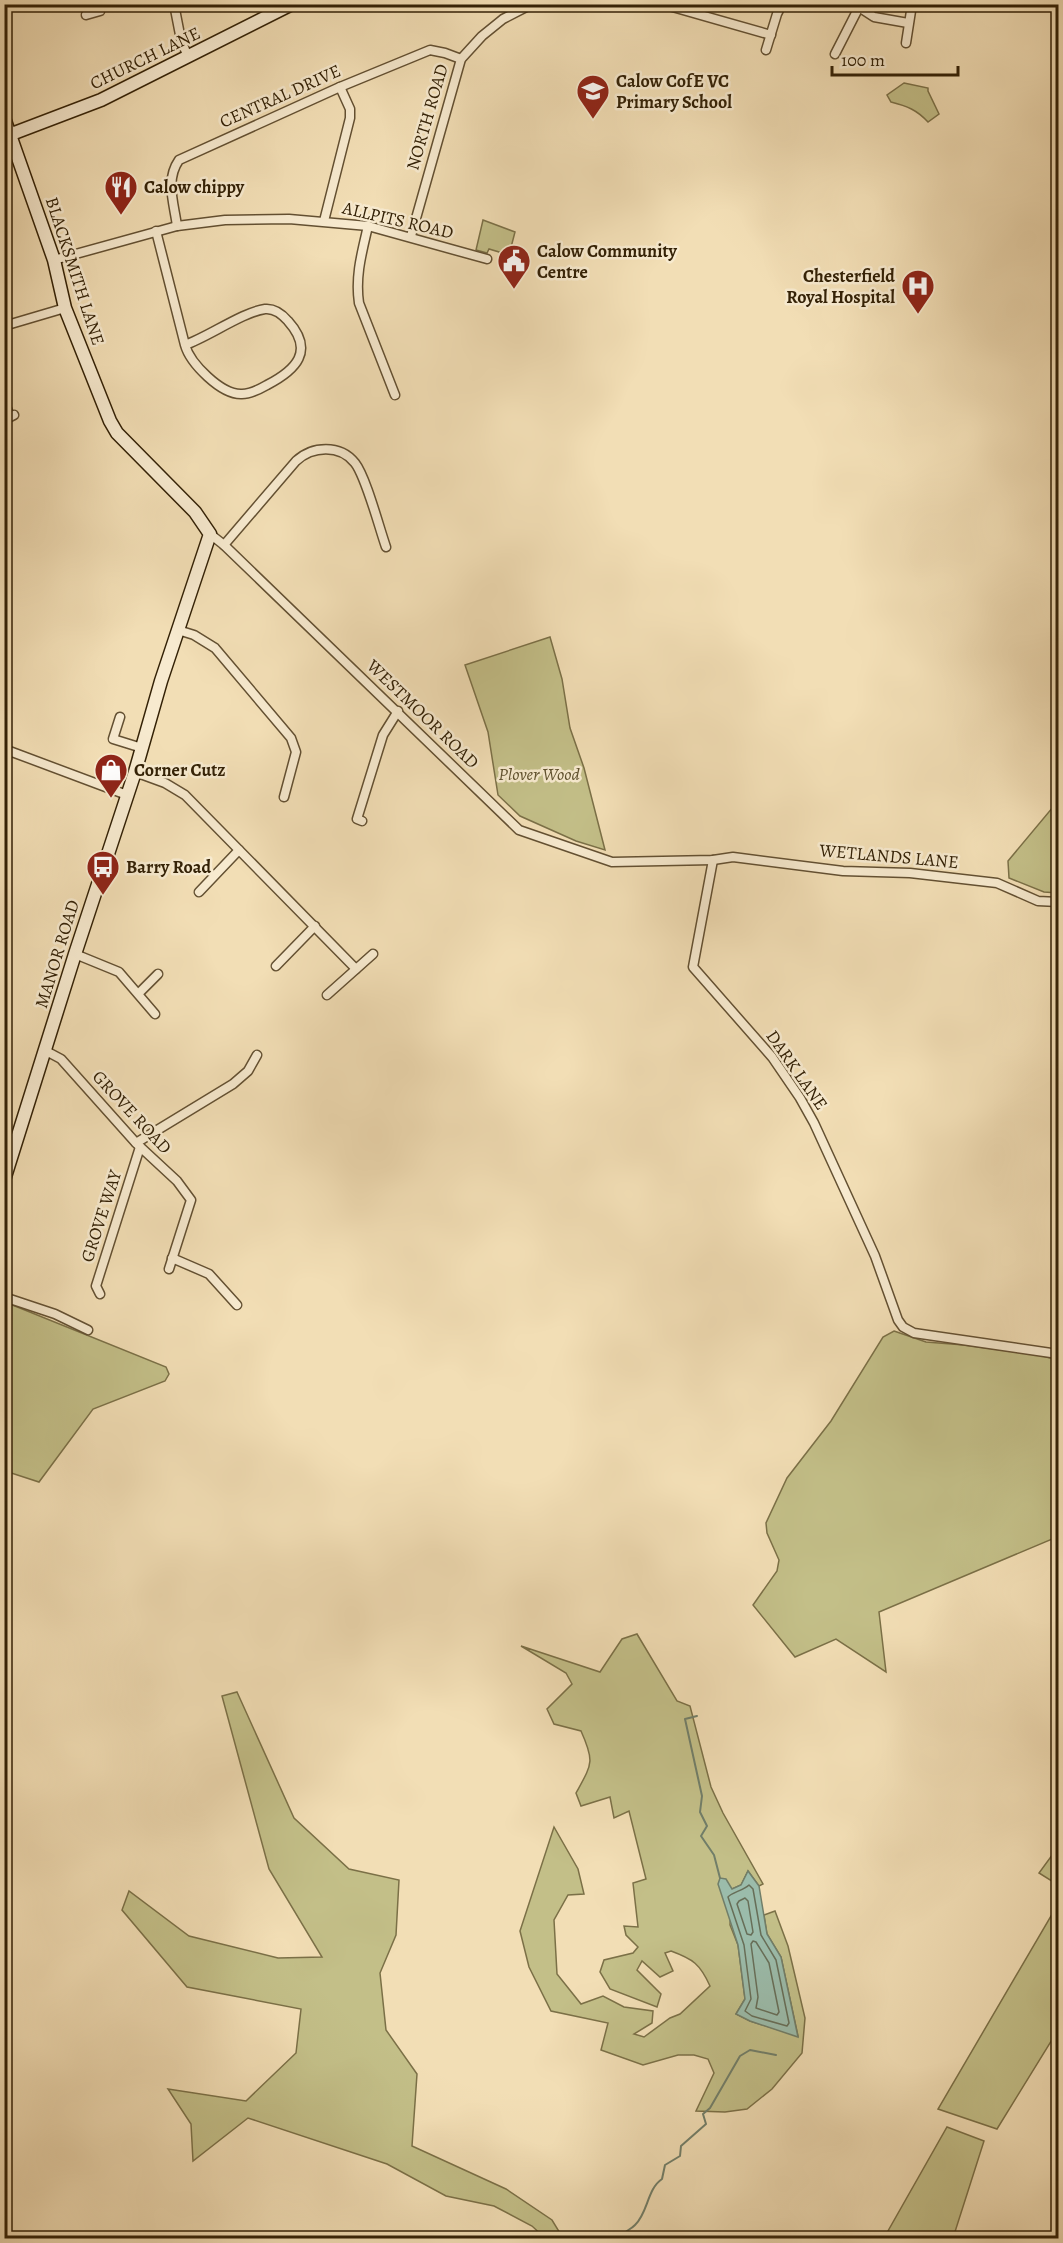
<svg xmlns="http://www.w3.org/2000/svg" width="1063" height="2243" viewBox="0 0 1063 2243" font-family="Alegreya,serif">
<rect width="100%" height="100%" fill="#f2deb5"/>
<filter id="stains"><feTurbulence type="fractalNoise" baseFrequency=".00333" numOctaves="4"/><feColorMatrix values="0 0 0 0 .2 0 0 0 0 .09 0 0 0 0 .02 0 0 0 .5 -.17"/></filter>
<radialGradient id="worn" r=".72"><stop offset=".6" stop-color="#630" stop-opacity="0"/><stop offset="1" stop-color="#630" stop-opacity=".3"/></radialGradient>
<g fill="#c3bf88" stroke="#7b7047" stroke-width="1.5">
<path d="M904,83L928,88V91L939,114L928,122C917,110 907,106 891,102L887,95Z"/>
<path d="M483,220L515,232L509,255L489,249L487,253L476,250Z"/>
<path d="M550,637L562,679L570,728L584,768L605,850L576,841L520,816L498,795L488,732L465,665Z"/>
<path d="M1058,801V893L1044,892L1009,878L1008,861Z"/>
<path d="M5,1302L166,1367L169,1374L165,1381L93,1409L39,1482L5,1471Z"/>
<path d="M894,1331L926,1342L964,1345L1039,1355L1058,1360V1544L1052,1539L879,1612L886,1672L836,1639L795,1657L753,1605L777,1571L779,1560L767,1533L766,1523L787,1478L831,1421L883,1337Z"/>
<path d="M637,1634L677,1701L690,1706L711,1787L723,1813L763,1884L759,1886L748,1871L741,1885L732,1889L730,1925L738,1945L745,1999L736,2014L750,2021L798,2036L781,1957L767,1934L764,1915L775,1911L788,1946L805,2018L802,2053L772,2089L747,2109L725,2112L696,2111L714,2073L708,2059L694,2055H678L643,2065L601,2050L608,2023L551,2011L529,1967L520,1931L554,1827L578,1869L584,1894L568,1895L554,1920L557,1974L581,2004L603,1996L624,2007L653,2011L652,2023L634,2034L644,2037L670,2018L680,2014L710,1986C700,1964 693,1959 671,1951L665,1953L673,1971L660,1977L642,1961L637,1970L661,1994L657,2007L610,1989L600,1972L604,1960L633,1953L638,1947L626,1935L624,1926L638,1927L633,1883L646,1879L629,1811L614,1818L610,1797L581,1806L576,1793C592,1764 595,1762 581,1731L554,1724L547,1709L572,1684L566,1673L521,1646L600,1672L622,1639Z"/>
<path d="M237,1692L294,1818L349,1869L399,1880L396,1935L380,1973L386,2030L417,2074L412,2146L506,2189L552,2220L563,2238H545L532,2226L494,2206L446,2196L387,2164L248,2118L193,2161L191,2124L168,2089L246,2101L296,2053L301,2009L187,1987L122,1910L129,1891L189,1936L278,1958L322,1957L269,1869L222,1696Z"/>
<path d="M1058,1847V1885L1039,1873Z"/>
<path d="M1058,1904V2030L997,2129L938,2109Z"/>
<path d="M947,2127L984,2141L953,2238H884Z"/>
</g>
<path fill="#9bbcab" stroke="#717e69" stroke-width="1.5" d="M748,1871L759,1886L767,1934L781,1957L798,2037L750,2021L736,2014L745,1999L738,1945L718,1884L720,1878L726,1879L732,1889L741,1885Z"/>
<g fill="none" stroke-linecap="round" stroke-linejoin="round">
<g stroke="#676e58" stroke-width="1.5">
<path d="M749,1885L753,1889L761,1935L776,1960L789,2023L787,2026L752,2016L745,2011L751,1999L744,1945L728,1897C731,1893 744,1890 749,1885Z"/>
<path d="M745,1898L748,1901L753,1932L751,1935L747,1934L737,1904L739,1901Z"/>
<path d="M753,1941L756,1942L769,1963L779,2012L777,2015L756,2008L758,1997L751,1944Z"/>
</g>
<g stroke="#717e69" stroke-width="2">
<path d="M697,1716L685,1719L702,1796L700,1812L707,1826L701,1836L714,1855L720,1878"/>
<path d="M621,2238C625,2230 629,2231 635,2225C648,2213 647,2189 662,2179L665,2165L680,2156L681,2146L706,2124L703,2114L710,2108L740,2056L750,2050L776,2055"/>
</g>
<g stroke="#635032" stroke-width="11">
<g id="street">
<path d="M174,4L181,40L188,57"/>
<path d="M662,4L771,35"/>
<path d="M854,4L874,17L908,23"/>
<path d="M86,15L100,11"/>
<path d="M906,43L911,11"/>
<path d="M766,50L777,14L782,4"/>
<path d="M835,54L858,9"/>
<path d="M324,221L350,118V109L340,87"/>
<path d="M177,226C174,203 165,180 179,160L340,87L430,50L445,53L461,59"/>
<path d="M368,226C362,252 355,276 359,303L395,395"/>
<path d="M156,231L185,345C190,363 221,395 242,394C251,394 260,389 267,385C296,370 315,351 288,321C282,314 275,308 265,309C243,312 208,337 185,345"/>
<path d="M411,236L461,59L482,36L503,19L532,4"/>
<path d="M54,260L177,226L225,220L289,219L368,226L487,259"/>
<path d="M4,326L65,308"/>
<path d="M4,400L10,417L14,415"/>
<path d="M210,534L224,545L519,830L612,862L713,860L733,857L843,871L910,873L997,883L1038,901L1058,902"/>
<path d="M224,545L296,461C312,446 340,444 355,463C366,477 379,527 386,547"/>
<path d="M178,630L194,635L215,648L291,738L296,752L284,797"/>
<path d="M120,717L113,739L142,748"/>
<path d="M4,749L127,795"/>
<path d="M135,772L165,783L185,795L356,969"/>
<path d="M362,821L357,819L383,735L398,711"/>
<path d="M713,860L693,967L772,1057L800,1098L814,1123L875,1256L898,1320L903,1327L914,1333L1058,1354"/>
<path d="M199,892L239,850"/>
<path d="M75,954L119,972L155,1014"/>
<path d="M276,966L315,926"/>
<path d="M139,993L158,974"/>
<path d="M327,995L373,954"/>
<path d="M46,1051L61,1059L136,1143L177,1181L191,1200L169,1269"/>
<path d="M136,1143L233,1084L248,1071L257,1055"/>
<path d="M172,1258L209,1274L237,1305"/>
<path d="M100,1294L96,1286L140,1147"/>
<path d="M4,1297L55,1314L88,1330"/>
</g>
</g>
<g stroke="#332106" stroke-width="15">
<g id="secondary">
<path d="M4,118L54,260L65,308L110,421L117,433L195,512L210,534L161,681L135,772L75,954L4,1180"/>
<path d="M9,135L101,100L292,4"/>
</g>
</g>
<use href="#street" stroke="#f7eacf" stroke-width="8"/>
<use href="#secondary" stroke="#f7eacf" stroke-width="12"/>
</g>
<defs>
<g id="school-pin" transform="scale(1.725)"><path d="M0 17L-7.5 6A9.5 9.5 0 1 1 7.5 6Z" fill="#8f2418" stroke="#f7eacf"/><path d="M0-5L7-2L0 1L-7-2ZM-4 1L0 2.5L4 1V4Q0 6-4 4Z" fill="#fff"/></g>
<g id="restaurant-pin" transform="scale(1.725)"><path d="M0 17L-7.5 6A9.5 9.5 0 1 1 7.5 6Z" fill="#8f2418" stroke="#f7eacf"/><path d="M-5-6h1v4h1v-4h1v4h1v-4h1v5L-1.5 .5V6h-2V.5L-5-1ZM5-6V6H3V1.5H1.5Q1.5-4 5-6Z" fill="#fff"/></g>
<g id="civic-pin" transform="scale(1.725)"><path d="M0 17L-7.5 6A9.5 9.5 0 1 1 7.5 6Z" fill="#8f2418" stroke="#f7eacf"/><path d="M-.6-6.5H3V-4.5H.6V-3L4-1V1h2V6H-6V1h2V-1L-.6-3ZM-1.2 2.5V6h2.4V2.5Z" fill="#fff"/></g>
<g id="hospital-pin" transform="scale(1.725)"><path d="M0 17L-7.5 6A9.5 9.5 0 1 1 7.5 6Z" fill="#8f2418" stroke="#f7eacf"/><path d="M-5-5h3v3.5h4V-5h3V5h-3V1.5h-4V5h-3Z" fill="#fff"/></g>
<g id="shop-pin" transform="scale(1.725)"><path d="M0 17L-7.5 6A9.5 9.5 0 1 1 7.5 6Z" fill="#8f2418" stroke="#f7eacf"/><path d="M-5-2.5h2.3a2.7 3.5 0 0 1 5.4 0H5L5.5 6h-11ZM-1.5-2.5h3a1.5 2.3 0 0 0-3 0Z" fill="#fff"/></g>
<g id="bus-pin" transform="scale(1.725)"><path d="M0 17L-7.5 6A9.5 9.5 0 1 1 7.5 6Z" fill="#8f2418" stroke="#f7eacf"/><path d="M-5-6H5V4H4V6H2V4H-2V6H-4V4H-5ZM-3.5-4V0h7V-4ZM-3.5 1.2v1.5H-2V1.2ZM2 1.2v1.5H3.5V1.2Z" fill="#fff"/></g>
</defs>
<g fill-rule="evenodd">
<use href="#school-pin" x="593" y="91"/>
<use href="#restaurant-pin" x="121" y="187"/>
<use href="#civic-pin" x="514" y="261"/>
<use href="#hospital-pin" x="918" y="286"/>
<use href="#shop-pin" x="111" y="770"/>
<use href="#bus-pin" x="103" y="867"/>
</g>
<g text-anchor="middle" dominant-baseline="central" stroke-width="5" stroke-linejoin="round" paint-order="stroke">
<g font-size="18" fill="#332106" stroke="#f7eacf">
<text transform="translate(145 58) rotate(-26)">CHURCH LANE</text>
<text transform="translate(280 96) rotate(-24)">CENTRAL DRIVE</text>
<text transform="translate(427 117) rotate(-74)">NORTH ROAD</text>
<text transform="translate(398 220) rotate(13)">ALLPITS ROAD</text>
<text transform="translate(75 271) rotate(72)">BLACKSMITH LANE</text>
<text transform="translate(423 714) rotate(44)">WESTMOOR ROAD</text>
<text transform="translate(889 856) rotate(5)">WETLANDS LANE</text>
<text transform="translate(57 954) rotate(-73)">MANOR ROAD</text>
<text transform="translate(797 1070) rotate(55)">DARK LANE</text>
<text transform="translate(132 1112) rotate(47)">GROVE ROAD</text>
<text transform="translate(101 1216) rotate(-72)">GROVE WAY</text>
</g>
<g font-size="18" font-weight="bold" fill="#332106" stroke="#f7eacf" text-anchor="start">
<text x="616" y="81">Calow CofE VC<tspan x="616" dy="21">Primary School</tspan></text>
<text x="144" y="187">Calow chippy</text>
<text x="537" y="251">Calow Community<tspan x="537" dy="21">Centre</tspan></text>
<text x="895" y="276" text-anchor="end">Chesterfield<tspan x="895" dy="21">Royal Hospital</tspan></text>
<text x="134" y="770">Corner Cutz</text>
<text x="126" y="867">Barry Road</text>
</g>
<g font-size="18" font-style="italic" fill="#5e502d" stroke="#f7eacf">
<text x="539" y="774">Plover Wood</text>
</g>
</g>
<rect width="1063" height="2243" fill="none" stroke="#f2deb5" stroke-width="24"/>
<rect x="6" y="6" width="1051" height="2231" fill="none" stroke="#332106" stroke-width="3"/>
<rect x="12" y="12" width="1039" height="2219" fill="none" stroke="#332106" stroke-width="1.5"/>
<path d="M832 66v9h126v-9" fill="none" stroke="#332106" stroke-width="3"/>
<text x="841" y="66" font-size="18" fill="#332106" stroke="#f7eacf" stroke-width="4.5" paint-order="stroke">100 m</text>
<rect width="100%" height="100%" filter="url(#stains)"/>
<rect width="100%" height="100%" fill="url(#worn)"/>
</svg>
